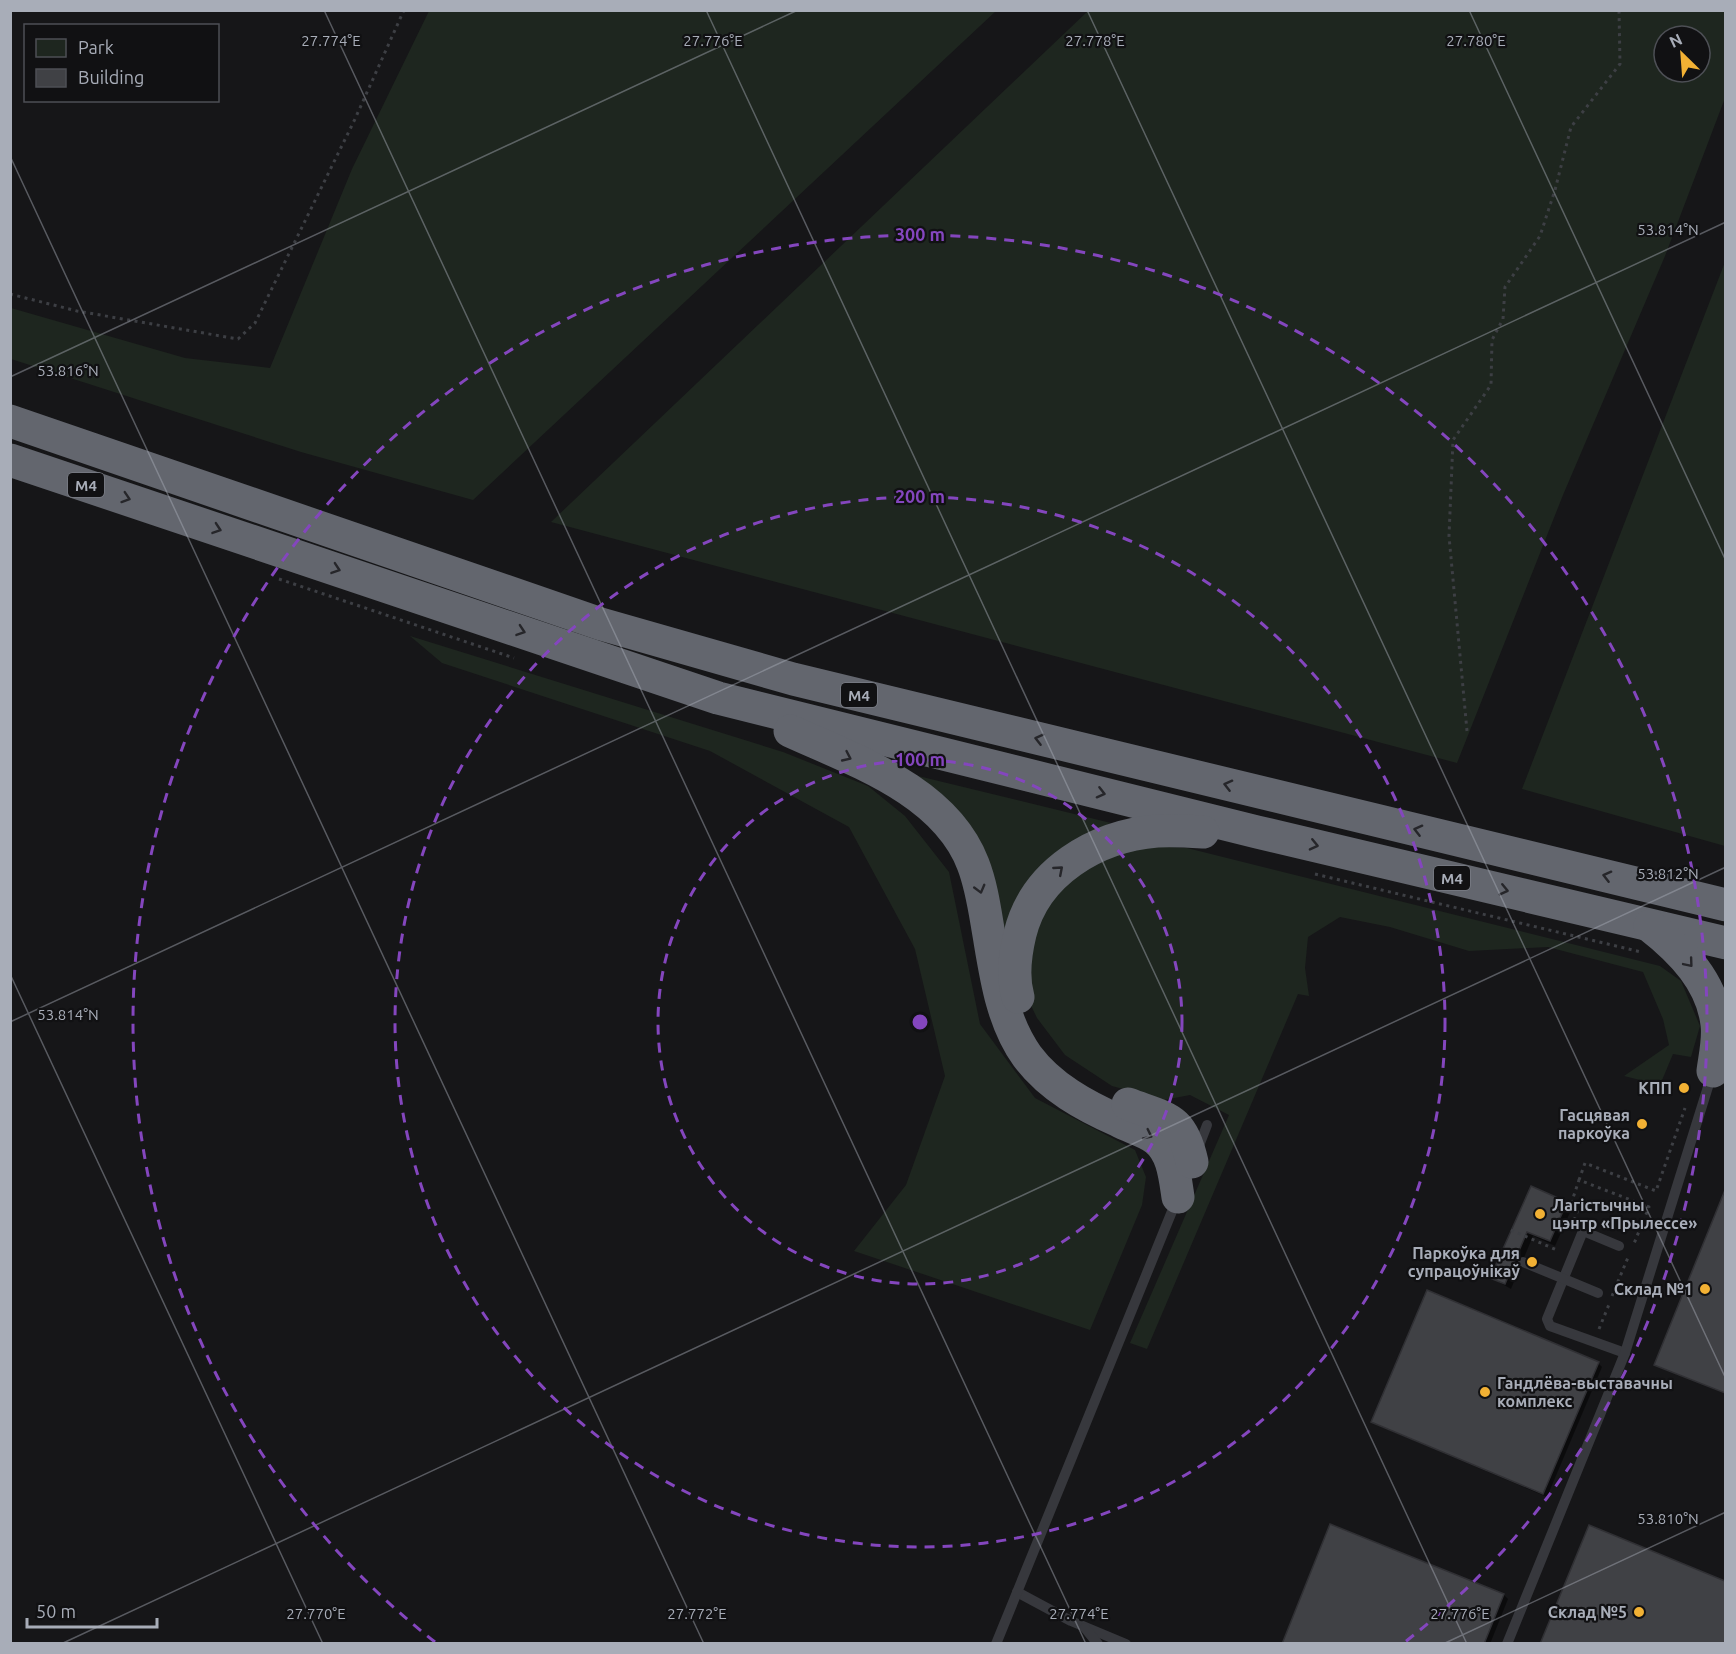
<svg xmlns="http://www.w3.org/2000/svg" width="1736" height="1654" viewBox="0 0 1736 1654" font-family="Ubuntu,sans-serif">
<rect width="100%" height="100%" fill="#161618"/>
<g fill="#1e261f" fill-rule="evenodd">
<path d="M1089,10L1725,11V98L1665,256L1563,495L1457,763L551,522ZM1664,36H1700V72H1664Z"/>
<path d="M429,11V10L996,11L473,500L301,452L11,359V308L185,358L270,368L352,169Z"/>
<path d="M1725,262L1726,846H1725L1522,789Z"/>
<path d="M410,636L783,752L868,786L905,816L949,872L980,1024L1035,1098L1135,1150L1146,1177L1142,1205L1090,1330L854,1251L906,1185L945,1076L915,949L849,827L710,751L442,663Z"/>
<path d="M914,775L1111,823L1076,839L1045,865L1008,935Z"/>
<path d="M1137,845L1187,848L1660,966L1681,981L1700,1026L1691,1057L1673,1054L1660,1085L1624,1076L1669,1045L1663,1019L1643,972L1548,947L1469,951L1390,927L1340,917L1308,937L1305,968L1309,996L1298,994L1147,1349L1130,1343L1229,1115L1190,1095L1164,1100L1112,1086L1065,1055L1037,1018L1022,987L1024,954L1057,882Z"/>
</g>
<g fill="#0007">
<path d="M1532,1188L1566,1203L1572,1208L1555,1246L1533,1236L1511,1289L1492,1278Z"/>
<path d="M1718,1211L1726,1214V1394L1656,1364Z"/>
<path d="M1598,1363L1602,1367L1547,1497L1377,1425L1373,1421Z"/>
<path d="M1331,1525L1504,1595L1508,1599L1490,1644H1283Z"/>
<path d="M1589,1527L1726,1582V1644H1542Z"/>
</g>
<g fill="#404145" stroke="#303034" stroke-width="1.5">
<path d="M1531,1186L1567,1202L1550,1241L1527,1232L1505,1284L1490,1278Z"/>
<path d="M1725,1190V1393L1654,1365Z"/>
<path d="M1427,1290L1599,1362L1543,1494L1371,1422Z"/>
<path d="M1330,1524L1504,1594L1484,1644H1282Z"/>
<path d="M1589,1525L1725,1581V1644H1540Z"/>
</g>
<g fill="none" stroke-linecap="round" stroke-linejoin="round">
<g stroke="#3d3f44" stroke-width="3" stroke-dasharray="3 4.5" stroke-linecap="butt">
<path d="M10,294L77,311L238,339L255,323L355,119L404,10"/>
<path d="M279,579L514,658"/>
<path d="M1467,731L1449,536L1453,440L1491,385L1492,340L1503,319L1505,287L1540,236L1555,190L1571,127L1620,64L1619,10"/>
<path d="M1315,874L1641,952"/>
<path d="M1579,1180L1585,1163L1656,1191L1685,1108"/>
<path d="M1574,1220L1580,1205L1572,1201L1579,1180L1649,1207L1633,1246"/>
<path d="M1511,1230L1559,1251"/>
<path d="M1612,1296L1629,1255"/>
<path d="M1599,1329L1610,1302"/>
</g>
<g stroke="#37383d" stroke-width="10">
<path d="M1197,1151L1207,1125"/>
<path d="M1619,1246L1583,1231L1547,1319L1550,1326L1625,1353"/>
<path d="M1523,1262L1598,1293"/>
<path d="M1017,1592L1071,1621L1126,1644"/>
<path d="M1085,1628L1098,1644"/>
<path d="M996,1644L1177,1199"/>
<path d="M1507,1644L1625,1353L1712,1074"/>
</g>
<g stroke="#63666e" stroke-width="33">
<path d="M10,421L601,624L793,679L1726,905"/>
<path d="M10,460L718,698L1257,832L1726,943"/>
<path d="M790,731C856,761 945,791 973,864C982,887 985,912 989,935C996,977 1002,1021 1027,1056C1050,1087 1085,1106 1119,1121C1130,1127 1146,1131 1156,1139C1173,1152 1175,1177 1178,1197"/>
<path d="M1650,926C1682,951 1712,982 1717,1024C1719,1039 1715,1056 1713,1071"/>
<path d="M1018,997C1012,976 1015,955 1020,934C1035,872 1096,836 1157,831C1172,830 1188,831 1203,832"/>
<path d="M1128,1104C1168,1119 1182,1117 1192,1162"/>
</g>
</g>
<defs><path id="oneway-chevron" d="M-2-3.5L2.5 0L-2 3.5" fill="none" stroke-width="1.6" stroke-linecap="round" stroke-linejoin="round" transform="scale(1.5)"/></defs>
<g stroke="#26262a">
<use href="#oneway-chevron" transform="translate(126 498) rotate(18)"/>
<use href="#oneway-chevron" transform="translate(217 529) rotate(19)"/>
<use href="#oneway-chevron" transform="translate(336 569) rotate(19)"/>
<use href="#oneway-chevron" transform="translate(521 631) rotate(19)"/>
<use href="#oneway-chevron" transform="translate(1039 739) rotate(-166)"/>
<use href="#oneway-chevron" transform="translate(847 757) rotate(25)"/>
<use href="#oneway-chevron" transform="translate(1228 785) rotate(-166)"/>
<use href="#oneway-chevron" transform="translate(1101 793) rotate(14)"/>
<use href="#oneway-chevron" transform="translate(1418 830) rotate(-166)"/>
<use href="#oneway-chevron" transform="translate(1314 845) rotate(13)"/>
<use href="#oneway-chevron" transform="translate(1059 870) rotate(-41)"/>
<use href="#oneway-chevron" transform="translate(1607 876) rotate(-166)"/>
<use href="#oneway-chevron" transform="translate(980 889) rotate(75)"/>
<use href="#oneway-chevron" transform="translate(1504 890) rotate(13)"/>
<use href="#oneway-chevron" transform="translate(1689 963) rotate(50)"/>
<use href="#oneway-chevron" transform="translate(1148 1135) rotate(26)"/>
</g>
<path fill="none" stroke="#a8adb8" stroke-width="1.5" stroke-opacity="0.45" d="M324,10L1086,1644M706,10L1467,1644M1087,10L1726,1379M1469,10L1726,561M10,156L704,1644M10,377L798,10M10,974L323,1644M10,1022L1726,222M61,1644L1726,867M1443,1644L1726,1512"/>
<g fill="none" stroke="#8446be" stroke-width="3" stroke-dasharray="10 8">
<circle cx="920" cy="1022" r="262"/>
<circle cx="920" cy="1022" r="525"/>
<path d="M435 1642A787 787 0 1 1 1405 1642"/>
</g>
<g fill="#f2b134" stroke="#111113" stroke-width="2">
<circle cx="1684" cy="1088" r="6"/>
<circle cx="1642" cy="1124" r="6"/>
<circle cx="1540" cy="1214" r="6"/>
<circle cx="1532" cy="1262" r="6"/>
<circle cx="1705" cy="1289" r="6"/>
<circle cx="1485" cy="1392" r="6"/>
<circle cx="1639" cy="1612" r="6"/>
</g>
<g text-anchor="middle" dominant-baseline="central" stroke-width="4.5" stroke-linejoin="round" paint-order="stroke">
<g fill="#111113" stroke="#7b7e86" stroke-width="1.5">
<rect x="68" y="473" width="36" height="24" rx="4.5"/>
<rect x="841" y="683" width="36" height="24" rx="4.5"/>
<rect x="1434" y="866" width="36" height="24" rx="4.5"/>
</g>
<g font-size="15" font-weight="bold" fill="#a8adb8">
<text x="86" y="485">М4</text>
<text x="859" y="695">М4</text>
<text x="1452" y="878">М4</text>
</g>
<g font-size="16" font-weight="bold" fill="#a8adb8" stroke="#111113" text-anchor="end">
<text x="1672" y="1088">КПП</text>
<text x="1630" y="1115">Гасцявая<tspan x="1630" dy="18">паркоўка</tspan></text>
<text x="1552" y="1205" text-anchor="start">Лагістычны<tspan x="1552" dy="18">цэнтр «Прылессе»</tspan></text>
<text x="1520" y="1253">Паркоўка для<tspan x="1520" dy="18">супрацоўнікаў</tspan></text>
<text x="1693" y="1289">Склад №1</text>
<text x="1497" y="1383" text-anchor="start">Гандлёва-выставачны<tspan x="1497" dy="18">комплекс</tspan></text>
<text x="1627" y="1612">Склад №5</text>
</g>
</g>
<g font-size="15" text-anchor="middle" fill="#a8adb8" stroke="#111113" stroke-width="4.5" stroke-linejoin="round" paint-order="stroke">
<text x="1476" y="46">27.780°E</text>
<text x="331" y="46">27.774°E</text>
<text x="713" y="46">27.776°E</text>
<text x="1095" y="46">27.778°E</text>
<text x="1668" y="235">53.814°N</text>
<text x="68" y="376">53.816°N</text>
<text x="1668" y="879">53.812°N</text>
<text x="68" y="1020">53.814°N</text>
<text x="1668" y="1524">53.810°N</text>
<text x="316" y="1619">27.770°E</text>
<text x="697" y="1619">27.772°E</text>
<text x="1079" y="1619">27.774°E</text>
<text x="1460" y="1619">27.776°E</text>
</g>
<circle cx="920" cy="1022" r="9" fill="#8446be" stroke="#111113" stroke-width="3"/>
<g font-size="18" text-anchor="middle" font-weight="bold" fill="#8446be" stroke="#111113" stroke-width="4.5" stroke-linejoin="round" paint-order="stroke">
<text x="920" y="241">300 m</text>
<text x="920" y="503">200 m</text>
<text x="920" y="766">100 m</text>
</g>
<rect width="1736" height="1654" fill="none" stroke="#a8adb8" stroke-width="24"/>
<rect x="24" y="24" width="195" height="78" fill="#111113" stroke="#4d4f55" stroke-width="1.5"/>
<rect x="36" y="39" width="30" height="18" fill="#1e261f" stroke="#4d4f55" stroke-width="1.5"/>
<text x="78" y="54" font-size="18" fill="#a8adb8">Park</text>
<rect x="36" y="69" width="30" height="18" fill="#404145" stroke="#4d4f55" stroke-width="1.5"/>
<text x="78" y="84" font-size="18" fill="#a8adb8">Building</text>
<g transform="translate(1682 54) rotate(335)"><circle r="28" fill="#111113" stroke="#4d4f55" stroke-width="1.5"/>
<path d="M0-4.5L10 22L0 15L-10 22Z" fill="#f2b134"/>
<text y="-9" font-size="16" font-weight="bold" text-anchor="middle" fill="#a8adb8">N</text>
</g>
<path d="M27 1618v9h130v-9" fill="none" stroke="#a8adb8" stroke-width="3"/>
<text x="36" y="1618" font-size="18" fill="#a8adb8" stroke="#111113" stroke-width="4.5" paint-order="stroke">50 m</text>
</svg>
